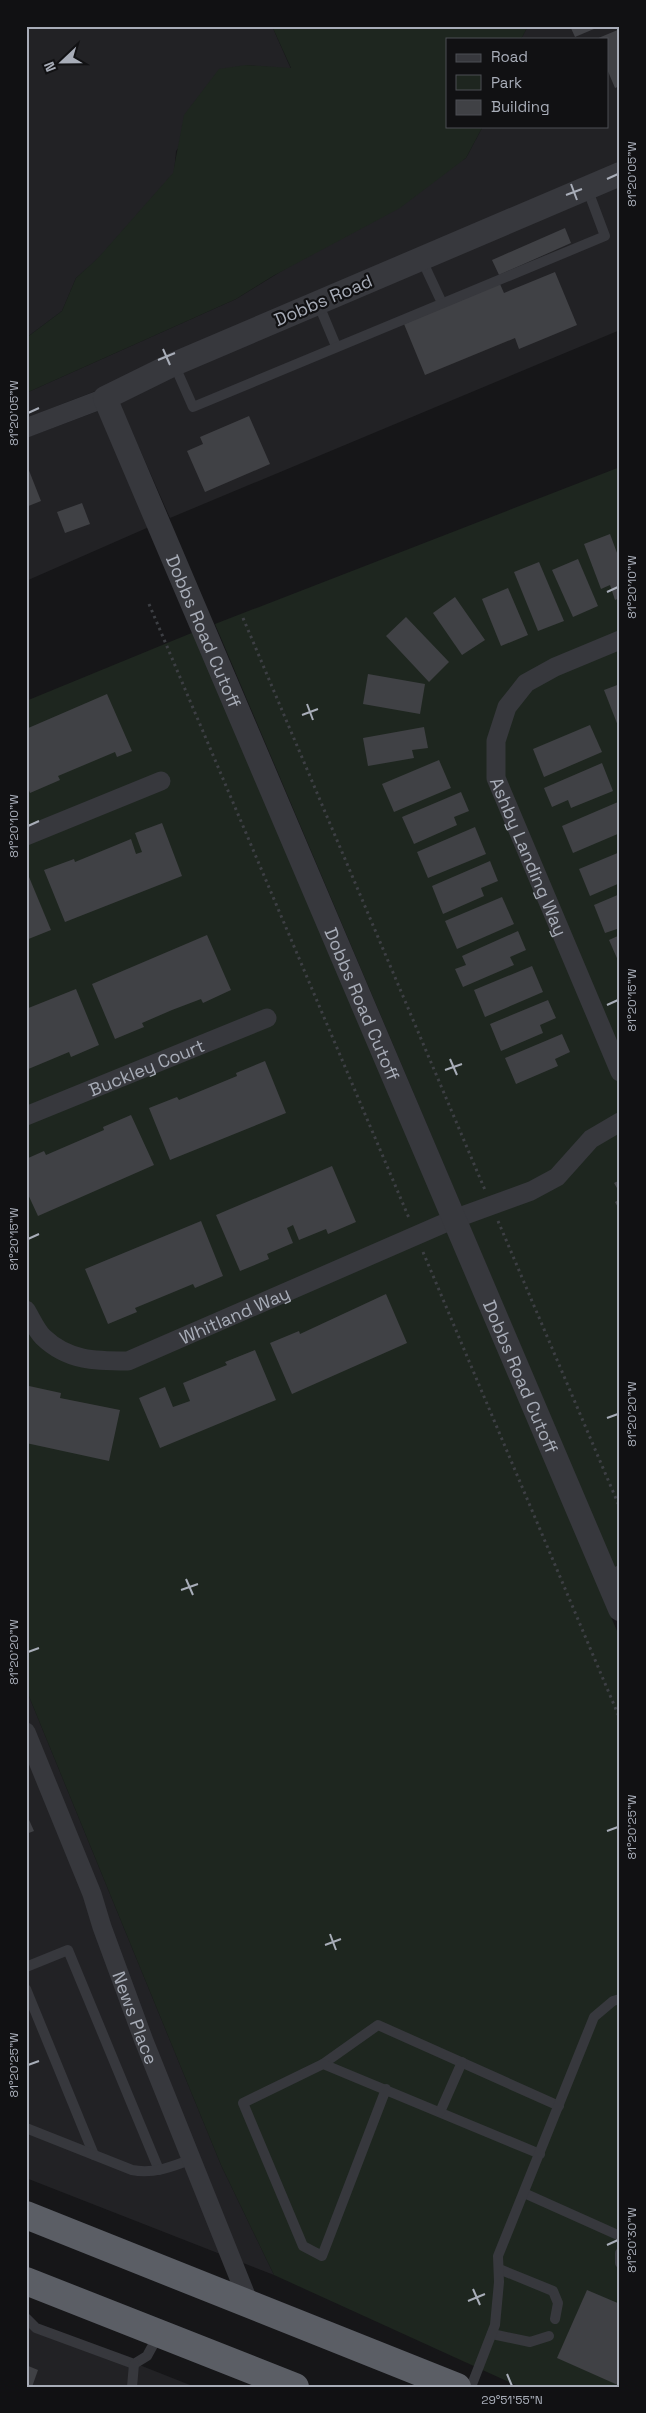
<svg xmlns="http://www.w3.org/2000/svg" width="646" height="2413" viewBox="0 0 646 2413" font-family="'Space Grotesk',sans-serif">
<rect width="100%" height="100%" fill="#161618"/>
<g fill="#222225">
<path d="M26,26H272L291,69L246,65L176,151L174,173L98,259L76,278L62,311L26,338Z"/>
<path d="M528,26H620V163L101,389L26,418V393L236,299L466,158L483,126H607V39H521Z"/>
<path d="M620,184V330L170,518L119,402L176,374Z"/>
<path d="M98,411L149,527L26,581V438Z"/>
<path d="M26,1689L221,2165L274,2275L26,2178Z"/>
<path d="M26,2320L195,2387H26Z"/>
</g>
<g fill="#1e261f">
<path d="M272,26H528L521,39H447V126H483L466,158L400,208L273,276L236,299L26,393V338L62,311L76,278L98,258L173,173L184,115L219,69L246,65L291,68Z"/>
<path d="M620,467V1581L215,624Z"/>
<path d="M194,632L620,1638V2387H520L274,2275L221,2165L26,1689V701Z"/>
</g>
<g fill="#404145">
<path d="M570,26H601L575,37Z"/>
<path d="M620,29V86L615,88L607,69V39H596Z"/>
<path d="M565,228L571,243L499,275L492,260Z"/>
<path d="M555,272L577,325L519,349L515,338L425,375L404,324L500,284L504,293Z"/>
<path d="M249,416L270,464L205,492L187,451L203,444L200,437Z"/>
<path d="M26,468H28L41,501L26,507Z"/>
<path d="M82,503L90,524L65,533L57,512Z"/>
<path d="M610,534L620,561V598L615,600L610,585L601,589L584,544Z"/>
<path d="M578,559L598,606L573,617L552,570Z"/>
<path d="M539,562L564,621L538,631L514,572Z"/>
<path d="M508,588L528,635L501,646L482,599Z"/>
<path d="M455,597L485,640L462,655L433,613Z"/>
<path d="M406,617L449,662L429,682L386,636Z"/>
<path d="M368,674L425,684L420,714L363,704Z"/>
<path d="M620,684V731L604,690Z"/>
<path d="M107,694L132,751L117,757L115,752L58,776L60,780L30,793L26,783V729Z"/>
<path d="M590,725L602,752L544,777L533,749Z"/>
<path d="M424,727L428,748L412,750L414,758L368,766L363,738Z"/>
<path d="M439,760L451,788L394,812L382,784Z"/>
<path d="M602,763L613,791L571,808L568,800L552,807L544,788Z"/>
<path d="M461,792L469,811L454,817L457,825L414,844L402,817Z"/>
<path d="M618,802L620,833L573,853L562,826Z"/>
<path d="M162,823L182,876L65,922L44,870L74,859L75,862L131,839L136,854L142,852L135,833Z"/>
<path d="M475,827L486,854L428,878L417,852Z"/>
<path d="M620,852V883L590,896L579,869Z"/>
<path d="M490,861L498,881L481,888L484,896L443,914L432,886Z"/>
<path d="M29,877L51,930L26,940V878Z"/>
<path d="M620,894V928L605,933L594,905Z"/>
<path d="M502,897L514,924L457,949L445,921Z"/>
<path d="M518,931L526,950L510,957L514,965L463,987L455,969L466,965L462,956Z"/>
<path d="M207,935L231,990L203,1003L201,999L172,1010L142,1023L144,1027L115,1039L92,984Z"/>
<path d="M620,935V965L609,940Z"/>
<path d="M532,966L543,992L485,1017L474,990Z"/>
<path d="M76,989L99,1045L71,1057L69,1052L26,1070V1009Z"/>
<path d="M548,1000L556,1018L540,1025L543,1033L501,1051L490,1024Z"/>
<path d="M562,1034L570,1052L555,1059L558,1066L516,1084L505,1058Z"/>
<path d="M265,1061L286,1113L170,1160L149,1108L177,1097L179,1100L237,1076L236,1073Z"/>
<path d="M131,1115L154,1165L38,1216L26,1190V1159L44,1151L46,1155L104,1130L103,1127Z"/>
<path d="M332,1166L356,1222L328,1234L326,1229L299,1240L293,1225L287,1228L293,1243L267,1254L269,1259L240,1271L216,1215Z"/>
<path d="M620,1180V1193L614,1183Z"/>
<path d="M620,1199V1211L615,1202Z"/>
<path d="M201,1221L223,1276L195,1288L193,1284L135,1308L137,1312L108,1324L85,1269Z"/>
<path d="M386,1294L407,1343L292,1394L270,1343L299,1331L300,1334Z"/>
<path d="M255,1350L276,1400L160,1448L139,1398L165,1387L173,1407L190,1401L183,1383L227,1365L225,1362Z"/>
<path d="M29,1386L61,1393L60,1398L120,1410L109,1461L26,1443V1399Z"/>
<path d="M26,1813L34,1831L26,1834Z"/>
<path d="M587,2290L620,2304V2386L557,2358Z"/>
<path d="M26,2365L38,2370L32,2387H26Z"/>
</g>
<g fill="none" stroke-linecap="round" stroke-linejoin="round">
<g stroke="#3d3f44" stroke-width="3" stroke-dasharray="2.5 4" stroke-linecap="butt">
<path d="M149,604L409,1218"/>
<path d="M243,618L485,1190"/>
<path d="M498,1221L620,1508"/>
<path d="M423,1252L620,1719"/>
</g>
<g stroke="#37383d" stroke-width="10">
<path d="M421,258L442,303"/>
<path d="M318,303L336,346"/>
<path d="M174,364L193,407L605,236L587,188"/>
<path d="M606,1576L620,1570"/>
<path d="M26,1967L68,1950L159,2170"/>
<path d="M26,1989L94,2155"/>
<path d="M323,2064L378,2025L559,2106"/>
<path d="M386,2089L322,2256L303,2246L243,2103L323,2064L540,2154"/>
<path d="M440,2112L462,2062"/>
<path d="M26,2128L132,2170C153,2174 172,2167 192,2159"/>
<path d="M524,2193L620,2236"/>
<path d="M620,2253V2263"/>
<path d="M499,2269L553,2291L558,2303L555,2319"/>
<path d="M26,2318L36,2328L134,2364L147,2356L159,2334"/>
<path d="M492,2334L530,2342L549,2336"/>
<path d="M132,2387L134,2364"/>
<path d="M471,2387L495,2325L499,2282L498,2256L594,2017L613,2001L620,1999"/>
</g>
<g stroke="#37383d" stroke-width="19">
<path d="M26,428L105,398"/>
<path id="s1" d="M620,640L555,667L526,683L507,707L496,741V778L620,1072"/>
<path d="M26,836L161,781"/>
<path id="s2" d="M26,1116L267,1018"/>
<path id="s3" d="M26,1310C31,1318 36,1330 43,1337C68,1361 95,1361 128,1361L454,1219L531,1191L557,1177L591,1139L620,1122"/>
<path id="s4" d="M26,1732L92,1894L102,1927L144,2041L249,2303"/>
</g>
<path stroke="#37383d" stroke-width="24" id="s5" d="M620,174L172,365L105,398L620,1609"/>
<g stroke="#5b5e65" stroke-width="28">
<path d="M26,2215L457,2387"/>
<path d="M26,2281L295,2387"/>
</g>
</g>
<path fill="none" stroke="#a8adb8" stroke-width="2" d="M607,179L618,174M571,184L577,200M566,195L582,189M163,349L170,365M158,360L175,353M28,413L39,408M607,592L618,587M307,704L313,720M302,715L318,709M28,826L39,821M607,1005L618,1000M450,1059L457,1075M445,1070L462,1064M28,1239L39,1234M607,1418L618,1414M186,1579L193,1595M181,1590L198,1584M28,1652L39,1648M607,1831L618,1827M330,1934L336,1950M325,1945L341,1939M28,2065L39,2061M607,2245L618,2240M473,2289L480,2305M468,2301L485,2294M507,2374L512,2386"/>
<g text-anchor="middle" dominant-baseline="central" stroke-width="4.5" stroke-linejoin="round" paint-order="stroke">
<g font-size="18" fill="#a8adb8" stroke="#111113">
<text transform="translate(323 300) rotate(-23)">Dobbs Road</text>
<text stroke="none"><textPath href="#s5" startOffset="815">Dobbs Road Cutoff</textPath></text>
<text stroke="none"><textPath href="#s1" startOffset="292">Ashby Landing Way</textPath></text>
<text stroke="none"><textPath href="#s5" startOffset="1220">Dobbs Road Cutoff</textPath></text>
<text stroke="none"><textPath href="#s2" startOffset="130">Buckley Court</textPath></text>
<text stroke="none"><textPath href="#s3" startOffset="239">Whitland Way</textPath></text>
<text stroke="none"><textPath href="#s5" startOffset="1625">Dobbs Road Cutoff</textPath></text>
<text stroke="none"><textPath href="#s4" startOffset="306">News Place</textPath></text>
</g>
</g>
<rect width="646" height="2413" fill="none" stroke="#111113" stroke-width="55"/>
<rect x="446" y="38" width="162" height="90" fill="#111113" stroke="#4d4f55"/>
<rect x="456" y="54" width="25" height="8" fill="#37383d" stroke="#4d4f55"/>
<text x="491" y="62" font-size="15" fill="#a8adb8">Road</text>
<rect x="456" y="75" width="25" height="15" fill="#1e261f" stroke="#4d4f55"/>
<text x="491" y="88" font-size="15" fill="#a8adb8">Park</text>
<rect x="456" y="100" width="25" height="15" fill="#404145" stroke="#4d4f55"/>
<text x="491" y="112" font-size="15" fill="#a8adb8">Building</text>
<g transform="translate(62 62) rotate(248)" stroke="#111113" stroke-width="4" paint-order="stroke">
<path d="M0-4L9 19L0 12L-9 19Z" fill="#a8adb8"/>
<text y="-8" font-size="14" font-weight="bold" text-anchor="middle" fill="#a8adb8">N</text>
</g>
<rect x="28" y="28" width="590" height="2358" fill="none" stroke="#a8adb8" stroke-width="2"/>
<g font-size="12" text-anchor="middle" fill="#a8adb8">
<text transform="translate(632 174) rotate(-90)" y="4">81°20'05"W</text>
<text transform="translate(14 413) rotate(-90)" y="4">81°20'05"W</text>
<text transform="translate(632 587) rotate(-90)" y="4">81°20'10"W</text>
<text transform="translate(14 826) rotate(-90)" y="4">81°20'10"W</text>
<text transform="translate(632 1000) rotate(-90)" y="4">81°20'15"W</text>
<text transform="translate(14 1239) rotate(-90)" y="4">81°20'15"W</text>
<text transform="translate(632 1414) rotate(-90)" y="4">81°20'20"W</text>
<text transform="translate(14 1652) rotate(-90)" y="4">81°20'20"W</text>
<text transform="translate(632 1827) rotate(-90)" y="4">81°20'25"W</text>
<text transform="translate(14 2065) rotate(-90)" y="4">81°20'25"W</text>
<text transform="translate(632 2240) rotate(-90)" y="4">81°20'30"W</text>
<text x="512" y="2404">29°51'55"N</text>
</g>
</svg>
